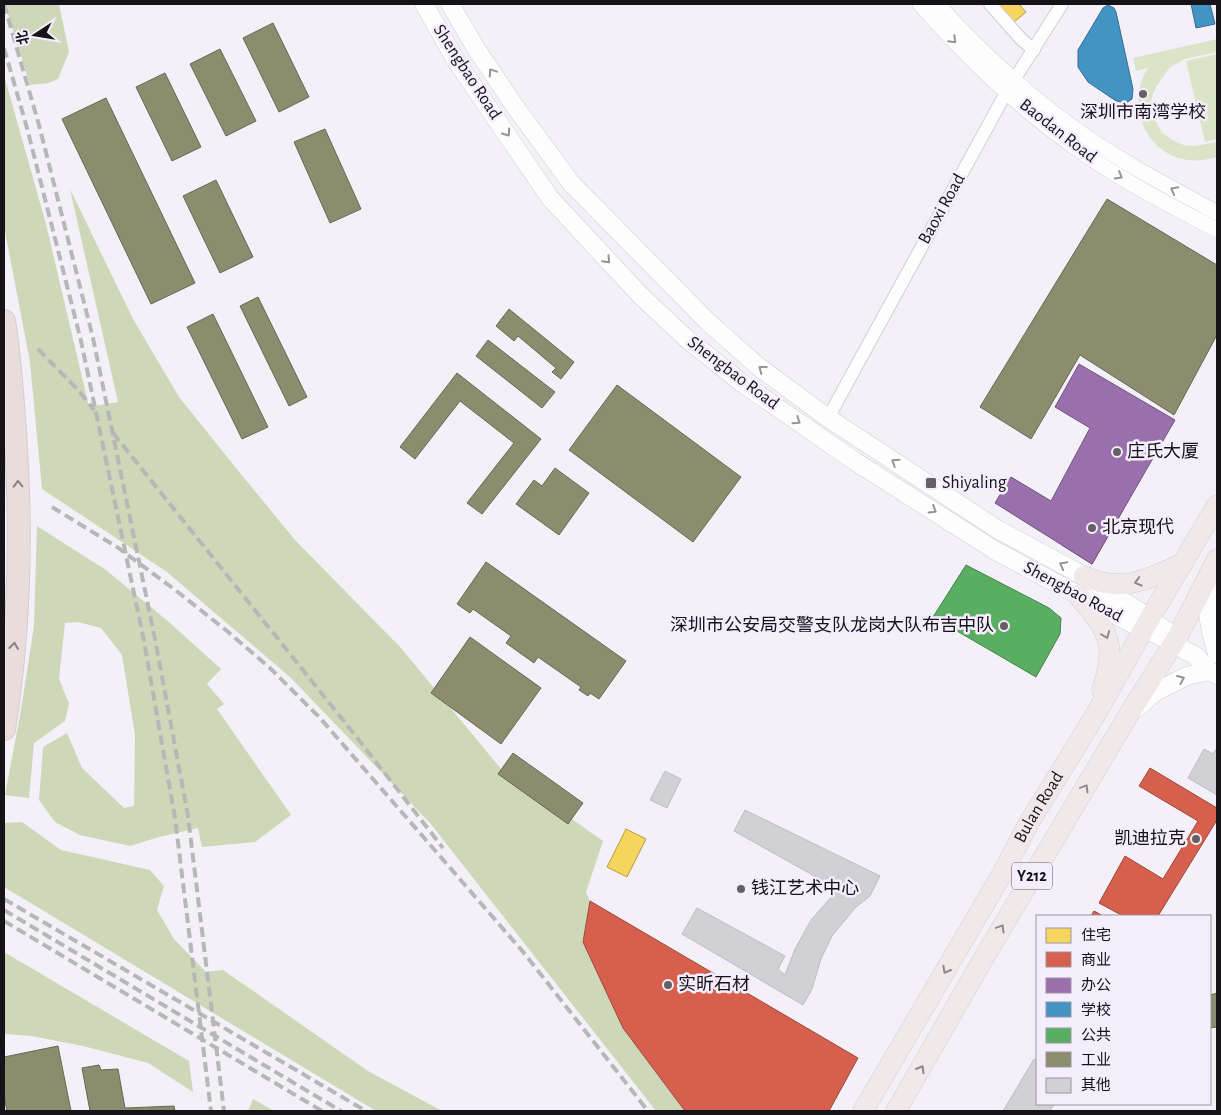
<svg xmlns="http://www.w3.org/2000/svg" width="1221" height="1115" viewBox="0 0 1221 1115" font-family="'Alegreya Sans','Noto Sans SC',sans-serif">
<rect width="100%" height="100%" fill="#f4f0f8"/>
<g fill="#dce4c8">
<path d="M1217,39V52L1185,59L1170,67L1158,84L1153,93L1151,102L1152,114L1162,133L1174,141L1184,145L1195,146L1217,142V157C1203,161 1189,162 1175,157C1140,143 1128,98 1148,68L1136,71L1133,58Z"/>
<path d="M1217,54V139L1205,142L1186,61Z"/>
</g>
<g fill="#ced7b7">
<path d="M5,4H59L69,52L58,79L48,83L30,85Z"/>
<path d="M4,75L46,224L89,407L118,402L70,189L133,319L179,397L236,468L295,540L401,648L501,769L603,841L586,892L590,901L583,942L623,1028L685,1111H656L430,823L291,678L167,572L42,489L30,362L4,226Z"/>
<path d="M37,526L106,570L170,623L221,669L207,684L224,704L217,709L291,815L255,842L202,847L198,828L159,837L130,846L80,835L55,822L39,800L43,747L67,733L82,768L124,808L134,806L135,735L122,655L101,628L78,622L65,623L59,679L69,704L65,721L34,743L29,798L5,795L21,710L34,626Z"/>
<path d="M22,822L61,850L150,870L164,886L157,910L174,939L206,972L223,970L368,1071L442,1111H376L4,887V823Z"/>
<path d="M4,952L189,1061L193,1092L148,1063L83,1046L32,1036L4,1034Z"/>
<path d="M253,1099L274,1111H248Z"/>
</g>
<g fill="#f6d55c" stroke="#b39b48">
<path d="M998,4H1019L1026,12L1014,22Z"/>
<path d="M626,829L646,839L627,877L607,867Z"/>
</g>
<g fill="#d6604d" stroke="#9c493d">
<path d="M1100,476L1123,510L1092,564L1062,545Z"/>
<path d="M1150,768L1217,808V820L1158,916H1123L1099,903L1125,856L1163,879L1198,821L1139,786Z"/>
<path d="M590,901L858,1058L829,1111H685L623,1028L583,942Z"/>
<path d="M1094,911L1103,916H1091Z"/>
</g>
<path fill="#9970ab" stroke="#72547f" d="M1079,364L1175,420L1092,564L995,503L1011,477L1051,501L1090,428L1055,407Z"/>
<g fill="#4393c3" stroke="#366d90">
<path d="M1191,4H1210L1215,24L1196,28Z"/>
<path d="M1108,5L1114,8L1116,12L1133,89L1132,99L1126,103L1116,101L1088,82L1078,67V50L1103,8Z"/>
</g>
<path fill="#5aae61" stroke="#46804b" d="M966,565L1049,608L1061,618L1060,634L1036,677L933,617Z"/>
<g fill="#8c8c6e" stroke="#696854">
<path d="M273,23L309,97L279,112L243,38Z"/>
<path d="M220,49L256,121L226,136L190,64Z"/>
<path d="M165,73L201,147L172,161L136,87Z"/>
<path d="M106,98L195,283L151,304L62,119Z"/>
<path d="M325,129L361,209L330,223L294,142Z"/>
<path d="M216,180L253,257L220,273L183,196Z"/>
<path d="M1107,199L1217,265V335L1174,415L1080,355L1031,439L980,407Z"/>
<path d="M258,297L307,397L289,406L240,306Z"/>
<path d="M509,309L574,362L561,379L552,372L556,368L518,336L514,341L496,326Z"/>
<path d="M213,314L268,427L242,439L187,327Z"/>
<path d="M488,340L555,392L542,408L476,356Z"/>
<path d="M457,373L541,439L482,514L467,503L514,443L460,401L415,459L400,447Z"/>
<path d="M617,385L741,477L693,542L569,450Z"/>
<path d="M555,468L589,493L559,535L516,504L534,480L542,486Z"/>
<path d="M486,562L626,661L599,699L590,693L588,696L579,690L581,687L538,657L534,663L506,643L511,636L473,609L470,613L457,604Z"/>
<path d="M470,637L541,688L501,744L431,693Z"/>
<path d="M513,753L583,803L568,824L498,774Z"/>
<path d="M1217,993V1027L1210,1028V995Z"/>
<path d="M58,1046L71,1111H7L4,1097V1057Z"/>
<path d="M99,1065L101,1070L118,1069L125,1108L174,1106L175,1111H90L82,1068Z"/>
</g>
<g fill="#d1d0d5" stroke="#bfbdc3">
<path d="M1217,748V795L1188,778L1204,749L1213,754Z"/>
<path d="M665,771L681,779L667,808L650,800Z"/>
<path d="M745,810L880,876L870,896L855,908L832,936L821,959L812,989L803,1005L682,934L697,908L785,956L778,969L785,975L795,949L811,920L840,887L827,878L825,882L734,831Z"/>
<path d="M1034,1059L1037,1061V1104H1054L1050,1111H1003Z"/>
</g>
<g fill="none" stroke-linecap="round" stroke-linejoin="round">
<g stroke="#d0cdd3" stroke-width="14">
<g id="minor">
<path d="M990,4L1022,40L1034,50"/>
<path d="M828,418L1007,91L1062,4"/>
</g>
</g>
<g stroke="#d0cdd3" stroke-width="16">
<g id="tertiary">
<path d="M920,4C966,56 1019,108 1076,148C1121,180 1169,205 1217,230"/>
<path d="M937,4C980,51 1033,100 1085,136C1127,165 1172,188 1217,213"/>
<path d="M1150,618L1178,636"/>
<path d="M1144,630L1173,644"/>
</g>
</g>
<g stroke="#d0cdd3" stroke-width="19">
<g id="secondary">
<path d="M424,4L455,59L550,198L641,296L687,339L742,383L856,462L996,551L1144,630"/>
<path d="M450,4L477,50L514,105L571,183L708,322L759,367L828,418L997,529L1084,576L1150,618"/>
<path d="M1211,571L1208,614L1211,632L1217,654"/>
<path d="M1173,644L1196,656L1209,671L1217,675"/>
<path d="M1137,708L1155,692L1187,676L1209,671"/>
</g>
</g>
<g stroke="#d1cfd3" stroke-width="21">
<g id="primary">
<path d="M1084,576C1121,594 1149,579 1183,563"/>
<path d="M1078,595C1108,632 1118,642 1102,690"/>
<path id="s1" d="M863,1111L1002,874L1030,821L1093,719L1150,618L1217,505"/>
<path d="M896,1111L985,956L1129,714L1178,636L1217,559"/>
</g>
</g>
<g stroke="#d1cfd3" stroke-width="24">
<path id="motorway" d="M4,321C10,357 12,394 15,430C22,530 20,630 4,729"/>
</g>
<use href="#minor" stroke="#fdfdfe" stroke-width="12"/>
<use href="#tertiary" stroke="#fdfdfe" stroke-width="15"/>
<use href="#secondary" stroke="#fdfdfe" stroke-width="18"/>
<use href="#primary" stroke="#f1e9e9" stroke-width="20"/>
<use href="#motorway" stroke="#e9dcdb" stroke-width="22"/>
<g stroke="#b8b7b8" stroke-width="4" stroke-dasharray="10 5" stroke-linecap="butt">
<path d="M4,4L39,125L93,338L155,639L188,816L224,1111"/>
<path d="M4,48L27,128L81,341L144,641L175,818L211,1111"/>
<path d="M38,349L79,391L94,410"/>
<path d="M113,433L355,735L443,848"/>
<path d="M52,507L117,547L174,589L227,631L271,669L320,718L524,953L648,1111"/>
<path d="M4,899L366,1111"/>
<path d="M4,910L341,1111"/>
<path d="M4,921L322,1111"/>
</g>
</g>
<defs><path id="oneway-chevron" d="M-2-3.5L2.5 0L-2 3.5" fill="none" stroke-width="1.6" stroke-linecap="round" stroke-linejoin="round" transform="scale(1.25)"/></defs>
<g stroke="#959496">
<use href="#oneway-chevron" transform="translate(953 40) rotate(45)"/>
<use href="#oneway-chevron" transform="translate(492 72) rotate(-124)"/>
<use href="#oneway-chevron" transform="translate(507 133) rotate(55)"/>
<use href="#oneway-chevron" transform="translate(1119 176) rotate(31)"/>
<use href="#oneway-chevron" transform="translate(1174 190) rotate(-152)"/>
<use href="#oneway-chevron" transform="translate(607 260) rotate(47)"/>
<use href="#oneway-chevron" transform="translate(762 369) rotate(-142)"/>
<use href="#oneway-chevron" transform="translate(797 421) rotate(34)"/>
<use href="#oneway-chevron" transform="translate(895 462) rotate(-147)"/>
<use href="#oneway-chevron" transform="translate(933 510) rotate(32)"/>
<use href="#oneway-chevron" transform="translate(1063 565) rotate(-152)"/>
<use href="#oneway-chevron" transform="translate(1181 679) rotate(-23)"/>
</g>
<g stroke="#8a8283">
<use href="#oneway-chevron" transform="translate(18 484) rotate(-91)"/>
<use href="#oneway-chevron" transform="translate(14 646) rotate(-84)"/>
</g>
<g stroke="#8e898b">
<use href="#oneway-chevron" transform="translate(1138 582) rotate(164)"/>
<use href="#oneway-chevron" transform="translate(1106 635) rotate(69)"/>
<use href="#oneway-chevron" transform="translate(1085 788) rotate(-59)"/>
<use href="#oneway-chevron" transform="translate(1001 928) rotate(-59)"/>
<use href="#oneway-chevron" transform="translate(946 970) rotate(120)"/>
<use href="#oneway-chevron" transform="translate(921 1069) rotate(-60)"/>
</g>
<g fill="#646066" stroke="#f4edfc" stroke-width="2">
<circle cx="1143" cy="94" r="5"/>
<circle cx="1117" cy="452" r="5"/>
<rect x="925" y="477" width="12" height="12" rx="2.5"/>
<circle cx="1092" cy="528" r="5"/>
<circle cx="1004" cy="626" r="5"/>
<circle cx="1196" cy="839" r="5"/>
<circle cx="741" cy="889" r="5"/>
<circle cx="668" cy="985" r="5"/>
</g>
<g text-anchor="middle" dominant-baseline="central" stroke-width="5" stroke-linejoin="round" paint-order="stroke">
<rect fill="#f4edfc" stroke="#59545c" stroke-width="1" x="1012" y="862.5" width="40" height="27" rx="4"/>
<g font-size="16" font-weight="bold" fill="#161318">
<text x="1032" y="876">Y212</text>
</g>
<g font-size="18" fill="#161318" stroke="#f4edfc">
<text transform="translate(467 72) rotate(57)">Shengbao Road</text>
<text transform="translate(1058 131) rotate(38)">Baodan Road</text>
<text transform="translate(942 209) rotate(-61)">Baoxi Road</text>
<text transform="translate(733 373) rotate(37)">Shengbao Road</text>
<text transform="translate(1073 592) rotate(28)">Shengbao Road</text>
<text stroke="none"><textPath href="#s1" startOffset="351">Bulan Road</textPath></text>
</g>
<g font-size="18" fill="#161318" stroke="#f4edfc" text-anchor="start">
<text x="1143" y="113" text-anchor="middle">深圳市南湾学校</text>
<text x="1127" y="452">庄氏大厦</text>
<text x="942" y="483">Shiyaling</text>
<text x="1102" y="528">北京现代</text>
<text x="994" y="626" text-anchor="end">深圳市公安局交警支队龙岗大队布吉中队</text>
<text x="1186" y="839" text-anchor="end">凯迪拉克</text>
<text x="751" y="889">钱江艺术中心</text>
<text x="678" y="985">实昕石材</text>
</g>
</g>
<rect width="1221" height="1115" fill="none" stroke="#161318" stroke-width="10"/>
<rect x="1036" y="915" width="175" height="190" fill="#f4edfc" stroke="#9b96a1"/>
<rect x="1046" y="928" width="25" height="15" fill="#f6d55c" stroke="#9b96a1"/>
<text x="1081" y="940" font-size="15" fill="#161318">住宅</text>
<rect x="1046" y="952" width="25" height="15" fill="#d6604d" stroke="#9b96a1"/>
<text x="1081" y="965" font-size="15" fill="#161318">商业</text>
<rect x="1046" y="978" width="25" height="15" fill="#9970ab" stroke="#9b96a1"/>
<text x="1081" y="990" font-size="15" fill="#161318">办公</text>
<rect x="1046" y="1002" width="25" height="15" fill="#4393c3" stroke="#9b96a1"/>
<text x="1081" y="1015" font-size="15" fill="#161318">学校</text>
<rect x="1046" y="1028" width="25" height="15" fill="#5aae61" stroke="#9b96a1"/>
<text x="1081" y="1040" font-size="15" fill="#161318">公共</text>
<rect x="1046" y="1052" width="25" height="15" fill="#8c8c6e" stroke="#9b96a1"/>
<text x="1081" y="1065" font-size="15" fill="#161318">工业</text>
<rect x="1046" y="1078" width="25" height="15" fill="#d1d0d5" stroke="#9b96a1"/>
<text x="1081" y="1090" font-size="15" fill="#161318">其他</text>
<g transform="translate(35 35) rotate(258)" stroke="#f4edfc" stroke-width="4" paint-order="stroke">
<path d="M0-4L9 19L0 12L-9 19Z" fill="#161318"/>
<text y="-8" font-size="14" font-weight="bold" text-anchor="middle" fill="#161318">北</text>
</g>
</svg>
